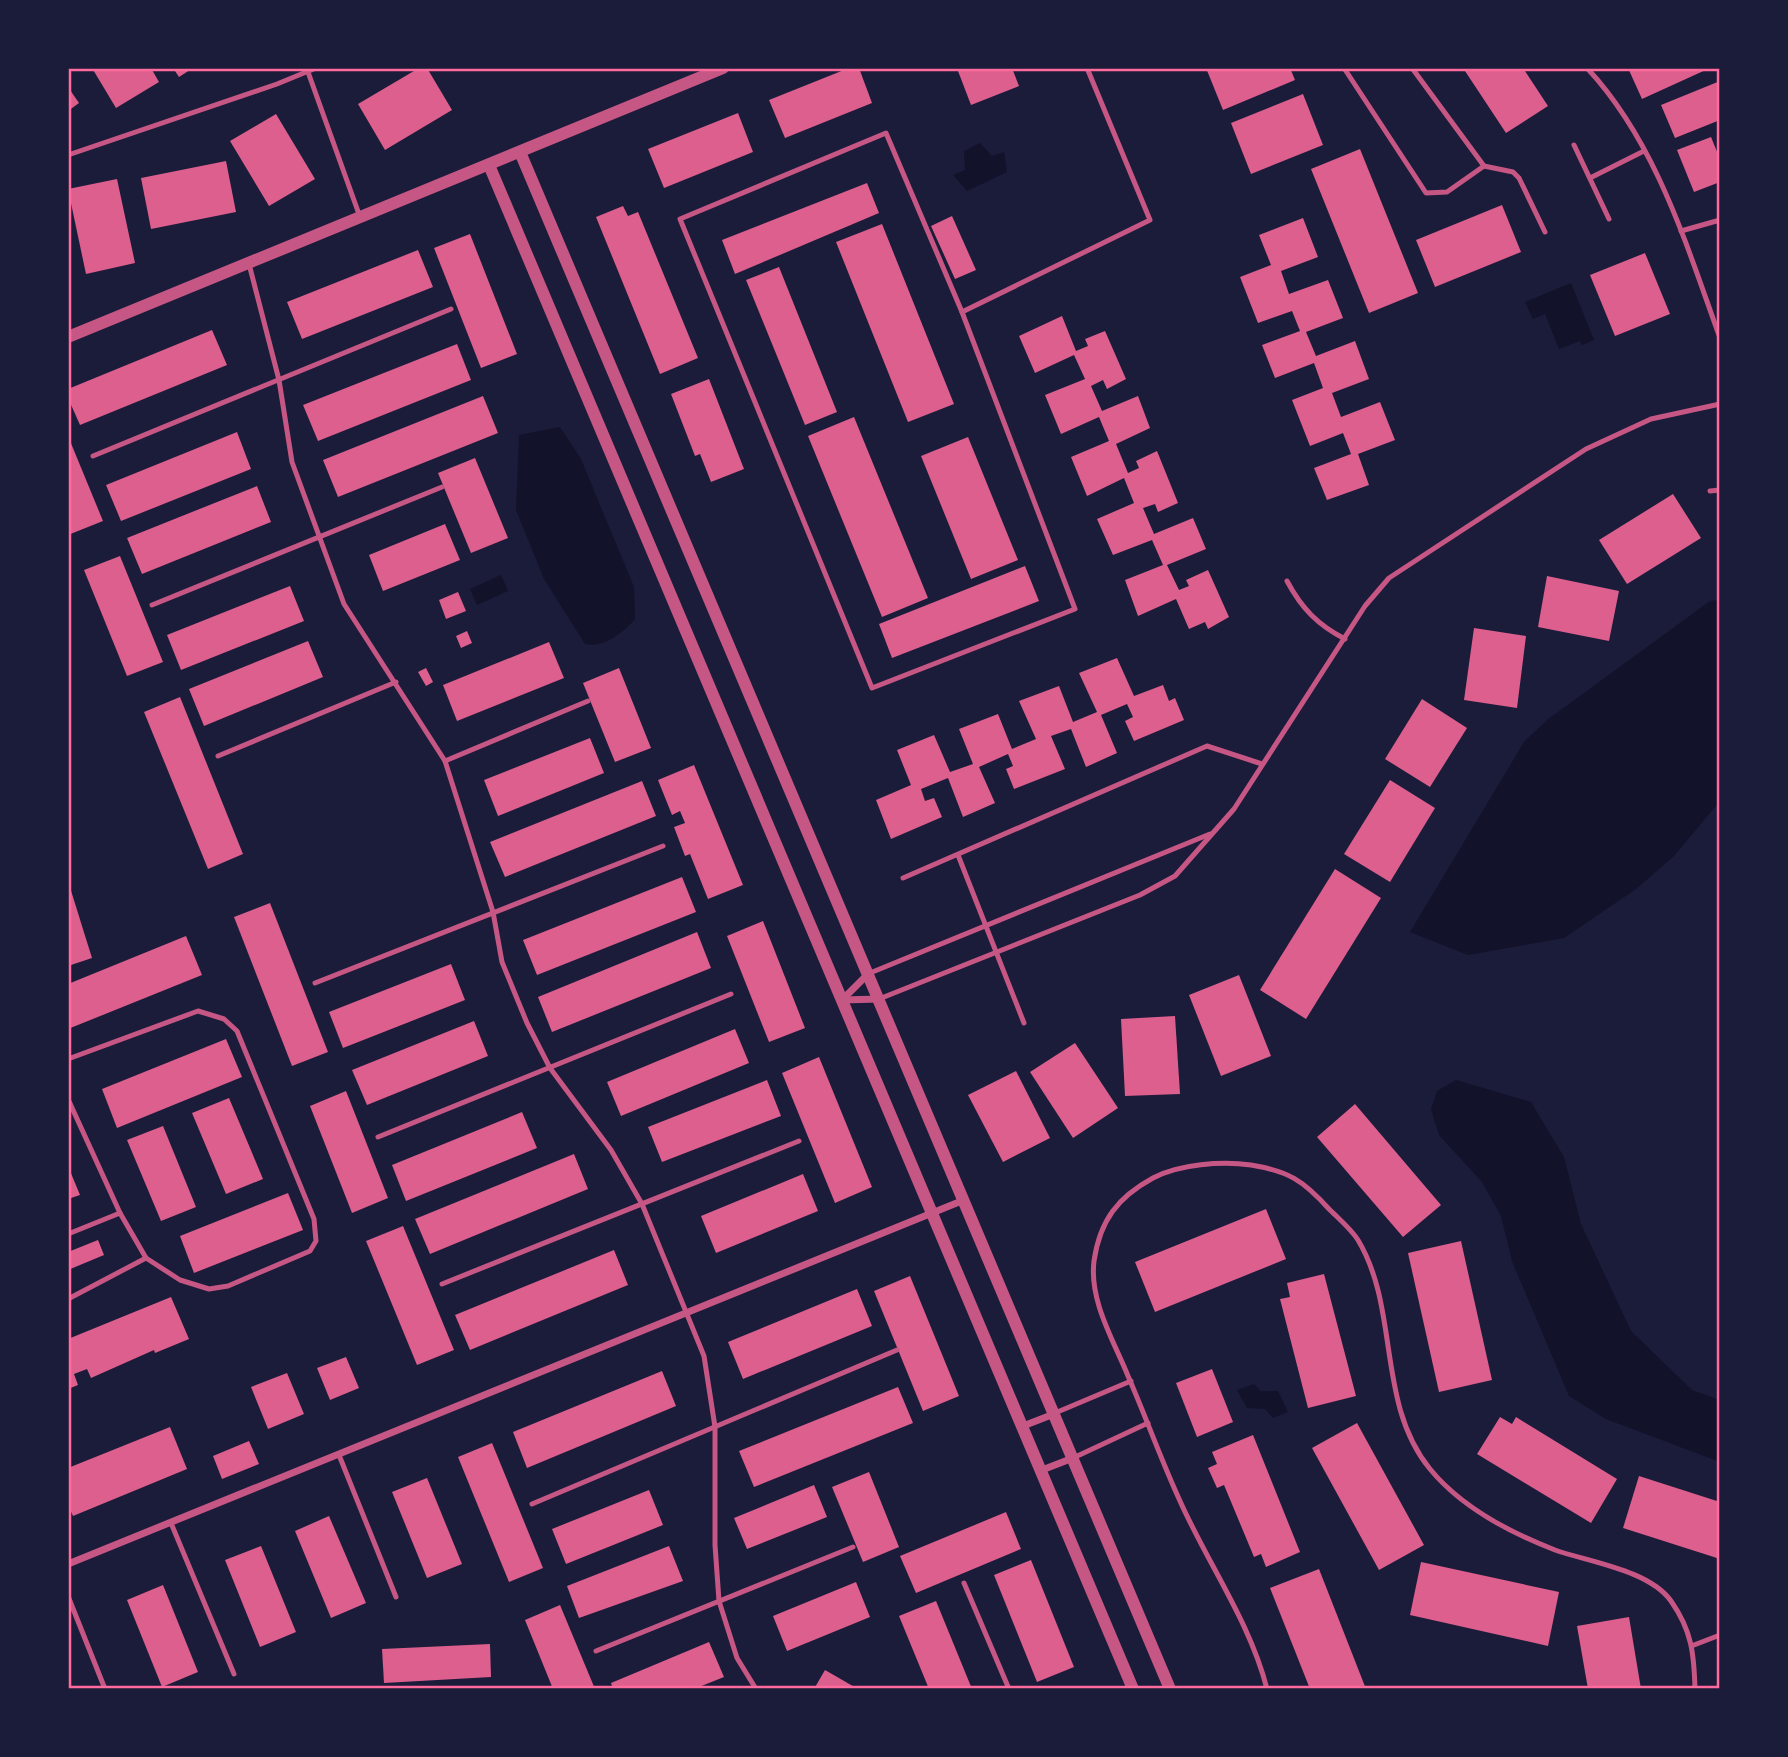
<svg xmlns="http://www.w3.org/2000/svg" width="1788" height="1757" viewBox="0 0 1788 1757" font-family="'Alegreya Sans',sans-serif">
<rect width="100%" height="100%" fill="#1b1b3a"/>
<g fill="#12122b">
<path d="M980,143L992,156L1004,152L1007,172L967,191L953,175L965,170L964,151Z"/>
<path d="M1571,283L1594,340L1582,345L1580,341L1559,349L1545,314L1533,319L1525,302Z"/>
<path d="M560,427L581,459L634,587L635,619C623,633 604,648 585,644L544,579L516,510L519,435Z"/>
<path d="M501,575L508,591L477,605L470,589Z"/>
<path d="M1720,600V801L1674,856L1636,889L1564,938L1468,955L1410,932L1524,742L1547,720L1710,601Z"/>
<path d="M1456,1080L1531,1102L1564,1157L1581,1224L1631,1331L1692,1390L1720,1400V1462L1606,1419L1569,1396L1512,1261L1501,1216L1482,1182L1439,1135L1431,1109L1437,1091Z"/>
<path d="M1254,1384L1261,1391H1278L1288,1412L1273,1418L1265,1409L1247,1408L1237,1390Z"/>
</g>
<g fill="#dd5f8e">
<path d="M92,68H151L159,82L116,108Z"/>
<path d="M173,68H193L179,77Z"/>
<path d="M419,68H427L452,110L385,150L358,104Z"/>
<path d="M849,68H859L872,103L785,138L769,100Z"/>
<path d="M966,68H1012L1019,86L971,105L958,71Z"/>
<path d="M1206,68H1290L1295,80L1223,110Z"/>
<path d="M1463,68H1523L1548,106L1506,133Z"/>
<path d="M1628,68H1710L1642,99Z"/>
<path d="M1720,81V120L1675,138L1661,105Z"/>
<path d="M68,87L79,103L68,111Z"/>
<path d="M1303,94L1323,145L1251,174L1231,123Z"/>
<path d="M738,113L753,152L664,188L648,149Z"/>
<path d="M276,114L315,179L269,206L230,141Z"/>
<path d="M1711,137L1720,159V182L1694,192L1677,150Z"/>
<path d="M1360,149L1418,293L1369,313L1311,169Z"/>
<path d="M226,161L236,212L151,229L141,178Z"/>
<path d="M117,179L135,263L86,274L68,189Z"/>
<path d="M867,183L879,213L735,274L722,240Z"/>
<path d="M1502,205L1521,252L1435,287L1416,240Z"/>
<path d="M623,206L628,216L638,212L698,358L660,374L596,217Z"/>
<path d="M952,216L976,270L955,279L931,226Z"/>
<path d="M1303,218L1318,257L1281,271L1289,294L1328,280L1343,318L1306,332L1316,356L1355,341L1369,379L1332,393L1341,417L1380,402L1395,440L1358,454L1369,485L1327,500L1314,468L1351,454L1343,433L1310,446L1292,400L1323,388L1314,363L1275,378L1262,345L1300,331L1292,311L1258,323L1240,277L1271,265L1259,235Z"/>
<path d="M882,224L954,404L908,422L836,242Z"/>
<path d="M470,234L517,354L481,368L434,248Z"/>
<path d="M418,250L433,287L302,339L287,302Z"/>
<path d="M1645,253L1670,314L1615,336L1590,275Z"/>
<path d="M779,267L837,412L805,425L746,280Z"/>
<path d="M1062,316L1076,351L1088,346L1085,339L1105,331L1126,379L1107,389L1103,380L1091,386L1102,411L1138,396L1150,428L1116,444L1128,473L1139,468L1136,461L1157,451L1178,503L1158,512L1155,504L1143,508L1154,534L1193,518L1206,549L1167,565L1179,590L1189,586L1186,580L1208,570L1229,617L1208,629L1205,622L1189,629L1176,599L1138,616L1125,580L1163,565L1152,540L1113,555L1097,519L1134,503L1124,478L1087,496L1071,457L1109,441L1099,417L1061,434L1045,395L1085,379L1074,355L1035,373L1019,336Z"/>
<path d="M212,330L227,365L80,425L68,398V389Z"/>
<path d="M457,344L471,380L318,441L303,405Z"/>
<path d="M709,379L744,469L711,482L700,454L695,456L671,394Z"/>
<path d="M483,396L498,433L338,497L323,460Z"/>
<path d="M854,417L928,598L882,617L808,436Z"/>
<path d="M237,432L251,469L121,521L106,485Z"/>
<path d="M68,436L103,521L68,535Z"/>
<path d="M968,437L1018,560L971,579L921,456Z"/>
<path d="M475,458L508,538L471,553L438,473Z"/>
<path d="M257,486L271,522L142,574L127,538Z"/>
<path d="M1673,494L1701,538L1627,584L1599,540Z"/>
<path d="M445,524L460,560L383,591L369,555Z"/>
<path d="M120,556L163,662L127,676L84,570Z"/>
<path d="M1025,566L1039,601L892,658L879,624Z"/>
<path d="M1547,576L1619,591L1609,641L1538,627Z"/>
<path d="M290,586L304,621L181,670L167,635Z"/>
<path d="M458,592L466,611L446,619L439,600Z"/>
<path d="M1474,628L1526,636L1517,708L1464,700Z"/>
<path d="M467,631L472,643L461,648L456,636Z"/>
<path d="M308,641L323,677L204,726L189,689Z"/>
<path d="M549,642L564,678L457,721L443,685Z"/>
<path d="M1117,658L1134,696L1163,685L1169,701L1175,698L1184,720L1134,741L1125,721L1133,717L1127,704L1101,715L1117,753L1086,767L1071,729L1051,736L1065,769L1014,789L1006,769L1013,766L1008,754L979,767L995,803L963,817L948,778L921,789L925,801L934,798L942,817L891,839L876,800L911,785L897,750L934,735L950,772L973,764L959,729L998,714L1012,749L1036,739L1019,701L1059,686L1073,722L1097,712L1079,673Z"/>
<path d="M426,668L433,682L426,686L418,672Z"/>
<path d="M619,668L651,748L615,762L583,683Z"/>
<path d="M180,697L243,854L208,869L144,712Z"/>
<path d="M1422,699L1467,728L1430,787L1385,759Z"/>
<path d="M590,738L604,773L498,816L484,780Z"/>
<path d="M694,765L743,885L708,899L690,854L685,856L674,827L685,823L680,811L672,815L658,780Z"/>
<path d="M1390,780L1435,808L1390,882L1344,854Z"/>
<path d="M642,781L656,816L505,877L490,842Z"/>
<path d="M1335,869L1381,898L1306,1019L1260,990Z"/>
<path d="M682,877L696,912L537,975L523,940Z"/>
<path d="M68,881L92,958L68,966Z"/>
<path d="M270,903L328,1052L292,1066L234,917Z"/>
<path d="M763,921L805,1028L769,1042L727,936Z"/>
<path d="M697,932L711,968L552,1032L538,997Z"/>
<path d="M186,936L202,975L68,1029V984Z"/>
<path d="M451,964L465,1000L343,1048L329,1012Z"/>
<path d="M1239,975L1271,1056L1221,1076L1189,995Z"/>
<path d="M1175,1016L1180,1094L1125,1096L1121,1019Z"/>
<path d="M474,1021L488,1056L367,1105L352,1070Z"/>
<path d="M735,1029L749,1063L621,1116L607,1082Z"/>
<path d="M226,1039L242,1077L117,1128L102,1089Z"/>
<path d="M1075,1043L1118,1108L1073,1138L1030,1072Z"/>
<path d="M819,1057L872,1187L835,1203L782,1073Z"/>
<path d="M1016,1071L1050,1138L1003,1162L968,1095Z"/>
<path d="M767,1080L781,1116L662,1162L648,1127Z"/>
<path d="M346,1091L388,1198L352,1213L310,1106Z"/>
<path d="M229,1098L263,1179L226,1194L192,1113Z"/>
<path d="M1355,1104L1441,1205L1403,1237L1317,1137Z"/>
<path d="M522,1112L537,1148L406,1201L392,1165Z"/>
<path d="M163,1126L196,1207L161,1221L127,1140Z"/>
<path d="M574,1154L588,1189L430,1254L415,1219Z"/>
<path d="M68,1166L80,1195L68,1199Z"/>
<path d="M803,1174L818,1211L716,1253L701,1216Z"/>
<path d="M288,1193L303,1230L194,1273L180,1236Z"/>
<path d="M1266,1209L1286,1259L1155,1312L1135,1262Z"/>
<path d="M403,1226L454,1350L417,1365L366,1241Z"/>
<path d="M98,1240L104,1255L68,1270V1252Z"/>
<path d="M1461,1241L1492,1380L1439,1392L1408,1253Z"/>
<path d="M614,1250L628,1285L470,1350L455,1315Z"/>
<path d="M1324,1274L1356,1396L1308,1408L1280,1299L1290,1297L1287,1283Z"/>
<path d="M910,1276L959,1396L923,1411L874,1291Z"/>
<path d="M857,1289L872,1326L743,1379L728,1342Z"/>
<path d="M171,1297L189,1339L155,1353L154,1350L91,1378L87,1369L74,1374L78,1385L68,1389V1339Z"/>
<path d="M346,1357L359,1388L330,1400L317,1368Z"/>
<path d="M1212,1369L1233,1422L1197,1437L1176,1383Z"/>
<path d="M662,1371L676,1406L527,1468L513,1432Z"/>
<path d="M287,1373L304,1414L268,1429L251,1387Z"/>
<path d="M898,1387L913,1423L754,1487L739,1451Z"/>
<path d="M1500,1417L1512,1424L1516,1417L1617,1479L1591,1523L1477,1454Z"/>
<path d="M1357,1423L1424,1545L1379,1570L1312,1448Z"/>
<path d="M170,1427L187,1469L73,1516L68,1505V1468Z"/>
<path d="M1253,1435L1300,1552L1266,1567L1261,1554L1254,1557L1224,1485L1217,1488L1208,1468L1217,1464L1212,1452Z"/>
<path d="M249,1441L259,1464L222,1479L213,1456Z"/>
<path d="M492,1443L543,1568L509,1582L458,1457Z"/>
<path d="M869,1472L899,1547L863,1562L832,1487Z"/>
<path d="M1639,1476L1720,1502V1559L1623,1528Z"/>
<path d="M427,1478L462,1564L427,1578L392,1492Z"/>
<path d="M814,1485L827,1517L747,1549L734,1518Z"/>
<path d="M649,1490L663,1525L566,1564L552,1529Z"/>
<path d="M1006,1512L1021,1549L916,1593L900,1556Z"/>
<path d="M329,1516L366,1603L331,1618L295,1531Z"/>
<path d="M261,1546L296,1632L260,1647L225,1560Z"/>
<path d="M669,1546L683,1581L579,1618L567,1586Z"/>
<path d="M1031,1560L1074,1667L1037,1682L994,1575Z"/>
<path d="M1421,1562L1559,1592L1548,1646L1410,1615Z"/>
<path d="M1319,1569L1366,1689H1310L1270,1588Z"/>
<path d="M856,1582L870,1617L787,1651L773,1616Z"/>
<path d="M163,1585L198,1672L162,1687L127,1600Z"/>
<path d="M936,1601L972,1689H929L899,1616Z"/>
<path d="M560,1605L595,1689H553L525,1620Z"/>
<path d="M1629,1617L1641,1689H1588L1577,1626Z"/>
<path d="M709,1642L724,1677L694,1689H613L611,1683Z"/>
<path d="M490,1644L491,1677L384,1683L382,1649Z"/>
<path d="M825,1670L858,1689H814Z"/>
</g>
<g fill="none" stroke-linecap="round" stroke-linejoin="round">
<g stroke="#c65784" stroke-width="5">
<path d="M1344,68L1426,193L1447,192L1484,166L1412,68"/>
<path d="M1587,68C1656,142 1686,244 1720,338"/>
<path d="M308,72L360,217"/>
<path d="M886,133L962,312L1075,609L872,688L680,219Z"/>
<path d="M1574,145L1609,219"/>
<path d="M68,155L277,84L316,68"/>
<path d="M1484,166L1513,172L1519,178L1545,232"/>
<path d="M1590,178L1644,151"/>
<path d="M1681,231L1720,220"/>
<path d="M249,264L279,380L292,462L344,604L445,761L493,912L502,962L527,1023L550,1068L611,1150L642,1204L704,1356L715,1427V1545L719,1601L737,1658L756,1689"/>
<path d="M962,312L1150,220L1087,68"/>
<path d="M93,456L451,309"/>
<path d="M1710,491L1720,490"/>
<path d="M1287,581C1302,609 1318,625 1345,639"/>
<path d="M152,605L442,487"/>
<path d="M218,756L396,682"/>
<path d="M445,761L588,701"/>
<path d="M958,855L1024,1023"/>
<path d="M903,878L1207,746L1262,764"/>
<path d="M870,973L1210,834"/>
<path d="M315,983L663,846"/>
<path d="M879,999L1140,895L1175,876L1234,809L1365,606L1389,578L1586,449L1651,419L1720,404"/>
<path d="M68,1059L198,1011L224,1019L237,1031L314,1219L316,1241L310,1251L228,1286L209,1289L180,1280L146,1258L120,1213L68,1099"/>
<path d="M378,1137L731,994"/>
<path d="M68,1234L120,1213"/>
<path d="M442,1284L799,1141"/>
<path d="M68,1299L146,1258"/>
<path d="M1055,1413L1131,1381"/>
<path d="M339,1455L396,1597"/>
<path d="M1073,1458L1148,1423"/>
<path d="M532,1504L897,1350"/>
<path d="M171,1523L234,1674"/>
<path d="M964,1583L1009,1689"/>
<path d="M68,1596L105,1689"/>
<path d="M1694,1645L1720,1635"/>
<path d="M596,1651L853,1547"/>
<path d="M1267,1689C1250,1622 1208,1564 1180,1501C1161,1460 1146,1417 1128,1376C1114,1341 1089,1301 1094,1261C1100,1220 1118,1197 1153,1178C1179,1164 1222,1161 1251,1165C1288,1171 1303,1180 1329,1209C1338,1218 1351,1229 1358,1240C1400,1310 1376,1403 1430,1469C1461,1507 1511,1533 1555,1550C1589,1562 1649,1570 1671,1601C1692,1631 1694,1654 1695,1689"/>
</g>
<g stroke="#c65784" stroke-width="7">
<path d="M842,1000L868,974"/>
<path d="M842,1000L879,999"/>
<path d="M1023,1426L1054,1414"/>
<path d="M1042,1470L1073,1458"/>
<path d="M68,1564L964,1200"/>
</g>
<g stroke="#c65784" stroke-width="12">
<path d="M520,152L1170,1689"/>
<path d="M489,165L1133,1689"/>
<path d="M68,337L723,68"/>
</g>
</g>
<rect width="1788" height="1757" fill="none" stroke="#1b1b3a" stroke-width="140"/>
<rect x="70" y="70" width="1648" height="1617" fill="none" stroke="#ff6b9d" stroke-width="2.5"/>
</svg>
